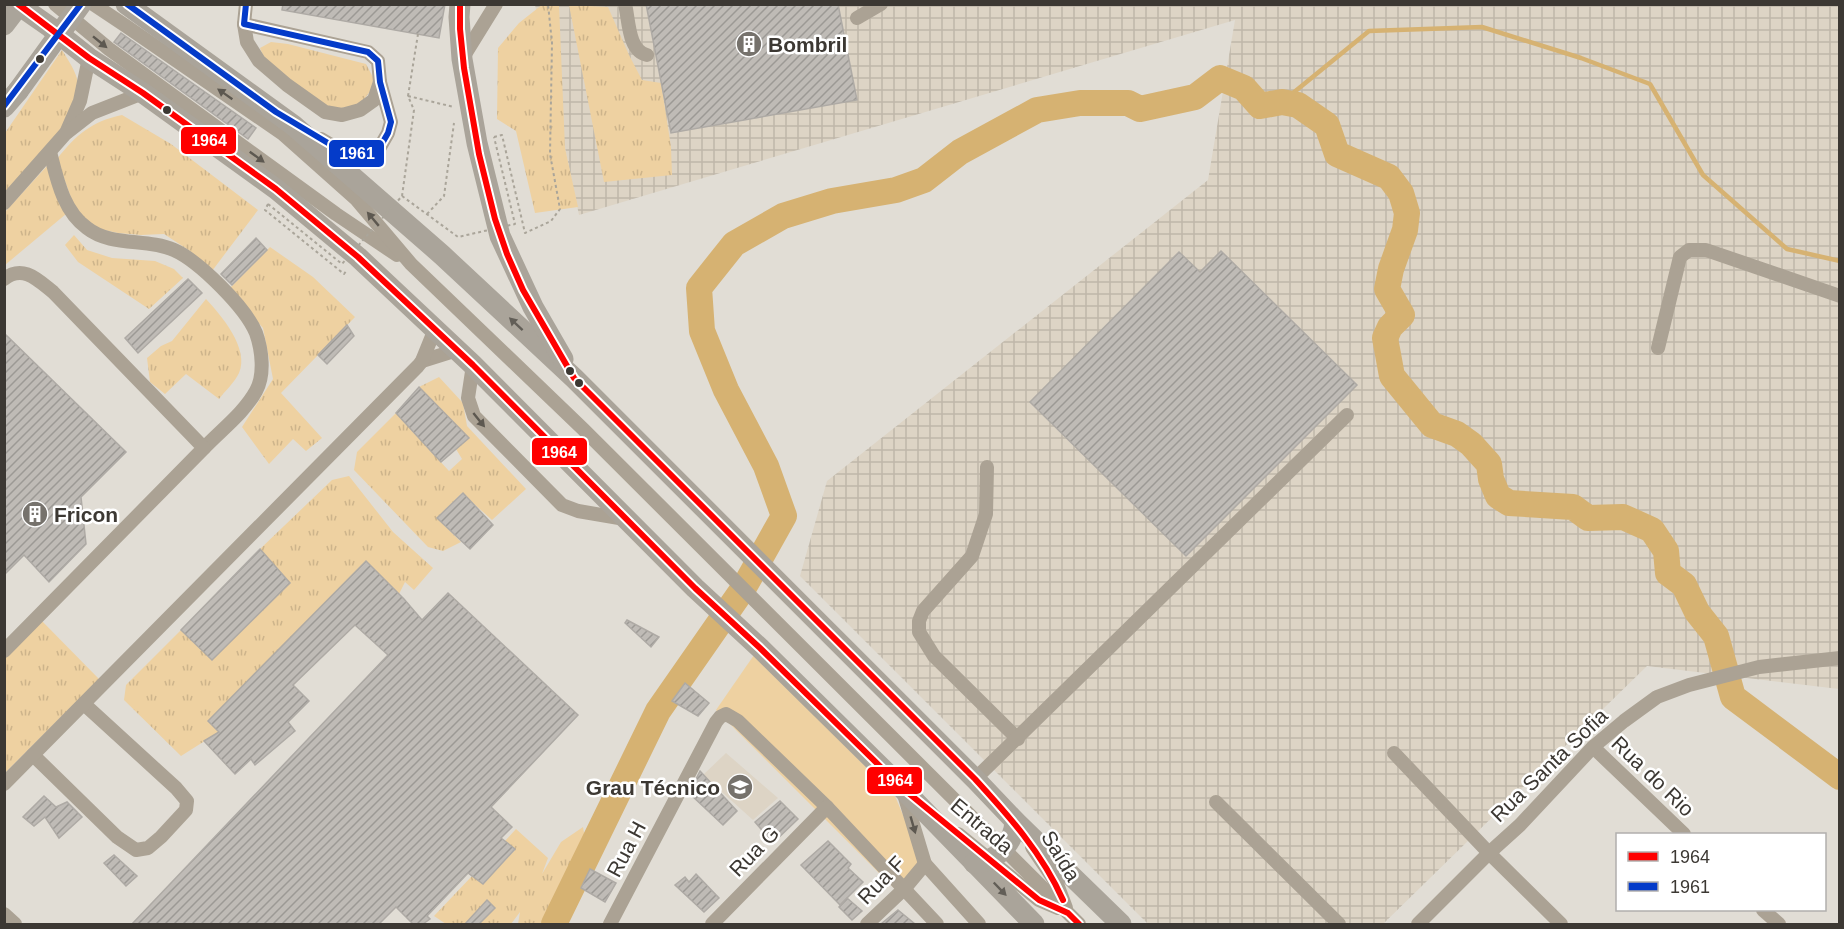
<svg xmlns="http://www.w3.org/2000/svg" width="1844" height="929" viewBox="0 0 1844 929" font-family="Helvetica,sans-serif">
<defs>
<pattern id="industrial-grid" width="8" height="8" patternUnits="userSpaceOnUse" patternTransform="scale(1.5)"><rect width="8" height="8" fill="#ddd4c5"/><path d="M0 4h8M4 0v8" fill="none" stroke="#bfb7aa"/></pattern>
<pattern id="grass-tufts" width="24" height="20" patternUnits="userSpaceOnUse" patternTransform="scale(1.5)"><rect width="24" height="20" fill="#eed1a1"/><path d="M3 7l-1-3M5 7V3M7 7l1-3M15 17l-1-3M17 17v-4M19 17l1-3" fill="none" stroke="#cdb48b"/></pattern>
<pattern id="building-hatch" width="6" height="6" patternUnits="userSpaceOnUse" patternTransform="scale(1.5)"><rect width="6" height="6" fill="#bfbbb6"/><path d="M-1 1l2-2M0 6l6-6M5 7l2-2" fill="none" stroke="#9c9995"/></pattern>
</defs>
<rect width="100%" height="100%" fill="#e1ddd5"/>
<path fill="#ddd4c5" d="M726,753L778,798L753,820L703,775Z"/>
<path fill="url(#industrial-grid)" d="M535,5H1839V689L1647,666L1383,924H1148L800,576L827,481L1208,180L1235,20L579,215Z"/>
<g fill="url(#grass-tufts)">
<path d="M543,4L559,5L565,148L578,207L535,213L516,131L497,119L498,48L519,23Z"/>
<path d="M569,5L608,7L629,55L642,80L661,83L671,147L672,175L604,182Z"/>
<path d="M271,42L288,44L366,64L375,81C366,104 351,112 326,106L266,63L260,48Z"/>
<path d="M62,50C68,60 76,71 78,83C82,124 30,165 5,192V133Z"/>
<path d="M122,115L171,144L258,210L212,271L190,251L164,234L141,235L118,233L90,227L74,206L57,159C76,135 92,121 122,115Z"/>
<path d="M47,166L66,214L5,265L4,213Z"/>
<path d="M74,235L87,250L112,258L155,261L174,269L183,278L149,309L78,262L65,245Z"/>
<path d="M270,247L313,277L355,317L281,393L322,438L306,451L293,439L269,464L242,427L273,379L263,328L229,289Z"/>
<path d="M206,299C221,315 250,349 239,373C235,382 225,391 219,399L186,374L165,394L150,382L147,358L161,346L172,341Z"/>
<path d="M439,377L463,403L467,426L526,489L492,520L462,493L437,518L461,542L443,551L428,547L354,470L357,452L396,413L449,471L462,459L456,449L468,438L419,387Z"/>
<path d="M349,476L393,532L433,568L414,590L405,582L399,594L366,562L219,732L181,756L124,700L126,685L181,630L212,659L290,583L260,549L332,480Z"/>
<path d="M39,618L99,679L5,773V655Z"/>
<path d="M583,827L586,844L548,924H518L520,912L511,924H446L434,916L472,876L483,884L515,850L505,841L516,829L548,858L542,874L561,842Z"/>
</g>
<path fill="#eed1a1" d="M754,655L895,796L924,865L898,892L716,710Z"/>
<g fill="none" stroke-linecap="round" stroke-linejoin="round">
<path stroke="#d6b272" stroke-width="4.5" d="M1282,102L1369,31L1482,27L1581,58L1650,84L1703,175L1787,249L1840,261"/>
<path stroke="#d6b272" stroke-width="26" d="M554,924L658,711L743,589L784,516L766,466L726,390L702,331L699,288L734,244L783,216L832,201L896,190L924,180L960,152L1037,110L1080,103H1128L1140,109L1195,97L1220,78L1244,88L1260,106L1282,102L1298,105L1327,125L1337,154L1389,177L1401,193L1407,213L1405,230L1391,269L1387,289L1402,315L1390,327L1385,338L1392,376L1432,425L1457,434L1471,444L1489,464L1491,479L1498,496L1509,503L1573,507L1588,518L1623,517L1652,530L1666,551L1668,573L1684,585L1697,612L1716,636L1733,697L1840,777"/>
</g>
<g fill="url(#building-hatch)" stroke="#aeaaa5" stroke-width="1.5">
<path d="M283,4H445L439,38L282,10Z"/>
<path d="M646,4H838L857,100L671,133Z"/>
<path d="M121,33L256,128L248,139L114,42Z"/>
<path d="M256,238L267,250L232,285L221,274Z"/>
<path d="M1221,251L1357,385L1186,556L1030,402L1179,252L1200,272Z"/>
<path d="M188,279L202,293L138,353L125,338Z"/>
<path d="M347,325L354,336L327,364L318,355Z"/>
<path d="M4,333L126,452L81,497L86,544L49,582L24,555L4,575Z"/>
<path d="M419,387L469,438L441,462L396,413Z"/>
<path d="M463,493L493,525L470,549L437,518Z"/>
<path d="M260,549L290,583L212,660L181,630Z"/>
<path d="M366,561L404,599L422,620L448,593L578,715L491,807L512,827L501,838L515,849L483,884L468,873L427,916L430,919L423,924H413L396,907L379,924H132L388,655L355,625L293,685L309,701L288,722L295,731L255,765L251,759L235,774L204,741L219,732L208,721Z"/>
<path d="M627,620L659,637L651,647L625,623Z"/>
<path d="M685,683L709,703L698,716L672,701Z"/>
<path d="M700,771L737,811L723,825L689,793Z"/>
<path d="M44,796L56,807L67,802L82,817L59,838L45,817L34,826L23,817Z"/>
<path d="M780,801L798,819L773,843L755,822Z"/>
<path d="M828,841L851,864L848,868L863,882L840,905L801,865Z"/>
<path d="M114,855L137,876L126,886L104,863Z"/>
<path d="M590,869L616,883L605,902L581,888Z"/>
<path d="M696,874L719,898L704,912L675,885L685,877L689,882Z"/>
<path d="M847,898L862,911L852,920L839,907Z"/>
<path d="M487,900L495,908L479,924H465Z"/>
<path d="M898,910L915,924H881Z"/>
</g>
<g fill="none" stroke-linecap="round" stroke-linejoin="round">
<g stroke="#aaa59a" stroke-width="2" stroke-dasharray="3 3" stroke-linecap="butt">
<path d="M408,96L454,107"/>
<path d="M494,137L502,135L525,233L551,221L560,209L550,154L552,43L548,4"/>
<path d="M402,196L414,110L408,96L418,34"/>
<path d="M268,204L265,210L344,274L347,270"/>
<path d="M427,214L444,196L454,123"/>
</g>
<g stroke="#aba294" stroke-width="14">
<path d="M55,4L109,49L336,214L397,255"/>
<path d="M93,4L126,26L283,134L356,199L411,264L583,429L1079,924"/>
<path d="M246,4L244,24L247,42L259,61L287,85L325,112L342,115L360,110L374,100L380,82"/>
<path d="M625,4C629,20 628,51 647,55"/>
<path d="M857,18L881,4"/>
<path d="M244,24L368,52L378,61L380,82L391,122L388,133L380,147L363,154L343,152L321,139"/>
<path d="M462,59L496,4"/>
<path d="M66,133L80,101L89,58"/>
<path d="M50,152C57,179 63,211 87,228C111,247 147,238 174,250C199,261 246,308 256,333C262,350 265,375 256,391C244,413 221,430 204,448"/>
<path d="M4,203L65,134L92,113L143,93"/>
<path d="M4,279C23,264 38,280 53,292L204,448L4,651"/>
<path d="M1658,348L1680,257L1689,250H1706L1840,296"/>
<path d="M422,361L457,350"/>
<path d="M473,365L468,398L474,416L562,505L578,511L625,519"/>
<path d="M987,467L986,514L972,556L923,611L919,621V632L934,656L1018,739"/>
<path d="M1593,747L1684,834"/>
<path d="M1394,753L1489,853L1561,924"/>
<path d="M33,755L117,837L136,850L148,848L161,837L186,810L187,801L176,788L84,704"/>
<path d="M975,779L1347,415"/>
<path d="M4,784L418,366L422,361L435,329"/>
<path d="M903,791L925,864L979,924"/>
<path d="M1216,802L1339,924"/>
<path d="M958,834L1039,900L1058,908"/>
<path d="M1032,847L1057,884L1066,908"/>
<path d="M1763,910L1779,924"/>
<path d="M4,914L15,924"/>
<path d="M610,924L716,722L720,717L726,714L738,721L827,807L937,924"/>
<path d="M712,924L827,807"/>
<path d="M867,924L905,888L925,864"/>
<path d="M1418,924L1489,853L1520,825L1593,747L1624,721L1657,697L1689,685L1759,667L1840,658"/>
</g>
<g stroke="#aaa49a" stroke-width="21">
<path d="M17,4L50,27L89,58L143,93L276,189L358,257L473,365L695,588L760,648L901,787L1034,924"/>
<path d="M126,4L293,125L442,255L574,378L975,779L1015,821L1121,924"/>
<path d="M460,4L459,17L462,59L477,143L500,236L533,307L563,359"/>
<path d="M4,107L18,91"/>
<path d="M974,863C997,862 1014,843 1015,821"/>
</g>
<path stroke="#aaa59a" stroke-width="2" stroke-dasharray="3 3" stroke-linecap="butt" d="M268,204L342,264L402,196L458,237L515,224L494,137"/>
<g stroke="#aaa49a" stroke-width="21">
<path d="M4,25L20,4"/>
<path d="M18,91L81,4"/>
</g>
<g stroke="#fff" stroke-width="10">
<g id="bus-1">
<path d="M18,4L89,58L143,93L276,189L358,257L473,365L695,588L760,648L901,787L1039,900L1068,913L1079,924"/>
<path d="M460,4V29L464,68L479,154L495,219L507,254L523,290L574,378L975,779C1009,816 1042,853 1063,900"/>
</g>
</g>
<g stroke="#fff" stroke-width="10">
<g id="bus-2">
<path d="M127,4L276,112L343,152L363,154L380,147L388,133L391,122L380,82L378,61L368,52L244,24L246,4"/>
<path d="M4,106L81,4"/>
</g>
</g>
<use href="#bus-1" stroke="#f00" stroke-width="6"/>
<use href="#bus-2" stroke="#043bc9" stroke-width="6"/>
</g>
<defs><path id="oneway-solid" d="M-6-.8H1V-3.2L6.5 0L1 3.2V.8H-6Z" transform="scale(1.5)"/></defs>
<g fill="#5d5850">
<use href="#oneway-solid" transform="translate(100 42) rotate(39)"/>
<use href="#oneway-solid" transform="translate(225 94) rotate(-145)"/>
<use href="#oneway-solid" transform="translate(257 157) rotate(36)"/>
<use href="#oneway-solid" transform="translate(373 219) rotate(-130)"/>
<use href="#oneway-solid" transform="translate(479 420) rotate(51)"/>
<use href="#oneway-solid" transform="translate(913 825) rotate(74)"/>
</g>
<g fill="#625e57">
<use href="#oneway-solid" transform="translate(516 324) rotate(-137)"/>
<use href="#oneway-solid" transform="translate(1000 889) rotate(46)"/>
</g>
<defs>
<g id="building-disc" transform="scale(1.35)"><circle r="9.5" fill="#76726c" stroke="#fff"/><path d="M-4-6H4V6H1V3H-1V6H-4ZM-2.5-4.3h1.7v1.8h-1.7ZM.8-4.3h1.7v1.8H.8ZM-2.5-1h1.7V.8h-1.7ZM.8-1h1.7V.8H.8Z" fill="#fff"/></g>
<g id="university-disc" transform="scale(1.35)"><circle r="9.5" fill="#76726c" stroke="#fff"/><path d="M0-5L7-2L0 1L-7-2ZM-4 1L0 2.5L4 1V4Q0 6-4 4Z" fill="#fff"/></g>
</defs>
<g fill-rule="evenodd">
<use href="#building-disc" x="749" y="44"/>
<use href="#building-disc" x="35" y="514"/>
<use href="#university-disc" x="740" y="787"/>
</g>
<g fill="#3c3833" stroke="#fff" stroke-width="2">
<circle cx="40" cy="59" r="5"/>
<circle cx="167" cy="110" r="5"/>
<circle cx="570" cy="371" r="5"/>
<circle cx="579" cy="383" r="5"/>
</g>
<g text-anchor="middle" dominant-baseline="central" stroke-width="5" stroke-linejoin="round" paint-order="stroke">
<g font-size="21" font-weight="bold" fill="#3c3833" stroke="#fff" text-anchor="start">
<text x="768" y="44">Bombril</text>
<text x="54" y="514">Fricon</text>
<text x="720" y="787" text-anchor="end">Grau Técnico</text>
</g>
<g font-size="21" fill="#3c3833" stroke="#fff">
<text transform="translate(1549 765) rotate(-44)">Rua Santa Sofia</text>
<text transform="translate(1653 776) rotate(44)">Rua do Rio</text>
<text transform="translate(982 826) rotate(40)">Entrada</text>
<text transform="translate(626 849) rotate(-62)">Rua H</text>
<text transform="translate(754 851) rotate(-46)">Rua G</text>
<text transform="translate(1061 856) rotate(59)">Saída</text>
<text transform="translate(881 880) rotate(-46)">Rua F</text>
</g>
</g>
<g stroke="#fff" stroke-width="2">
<rect x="180" y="126" width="57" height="29" rx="6" fill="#f00"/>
<rect x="328" y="139" width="57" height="29" rx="6" fill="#043bc9"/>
<rect x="531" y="437" width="57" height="29" rx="6" fill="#f00"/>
<rect x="866" y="766" width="57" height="29" rx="6" fill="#f00"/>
</g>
<g font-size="16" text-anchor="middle" font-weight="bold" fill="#fff">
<text x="209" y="146">1964</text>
<text x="357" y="159">1961</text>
<text x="559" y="458">1964</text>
<text x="895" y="786">1964</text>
</g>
<rect width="1844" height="929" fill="none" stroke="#3c3833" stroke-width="12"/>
<rect x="1616" y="833" width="210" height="78" fill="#ffffff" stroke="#b1afad" stroke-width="1.5"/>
<rect x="1628" y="852" width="30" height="9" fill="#ff0000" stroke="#b1afad" stroke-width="1.5"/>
<text x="1670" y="863" font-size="18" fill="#3c3833">1964</text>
<rect x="1628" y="882" width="30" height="9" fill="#043bc9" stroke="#b1afad" stroke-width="1.5"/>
<text x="1670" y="893" font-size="18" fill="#3c3833">1961</text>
</svg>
